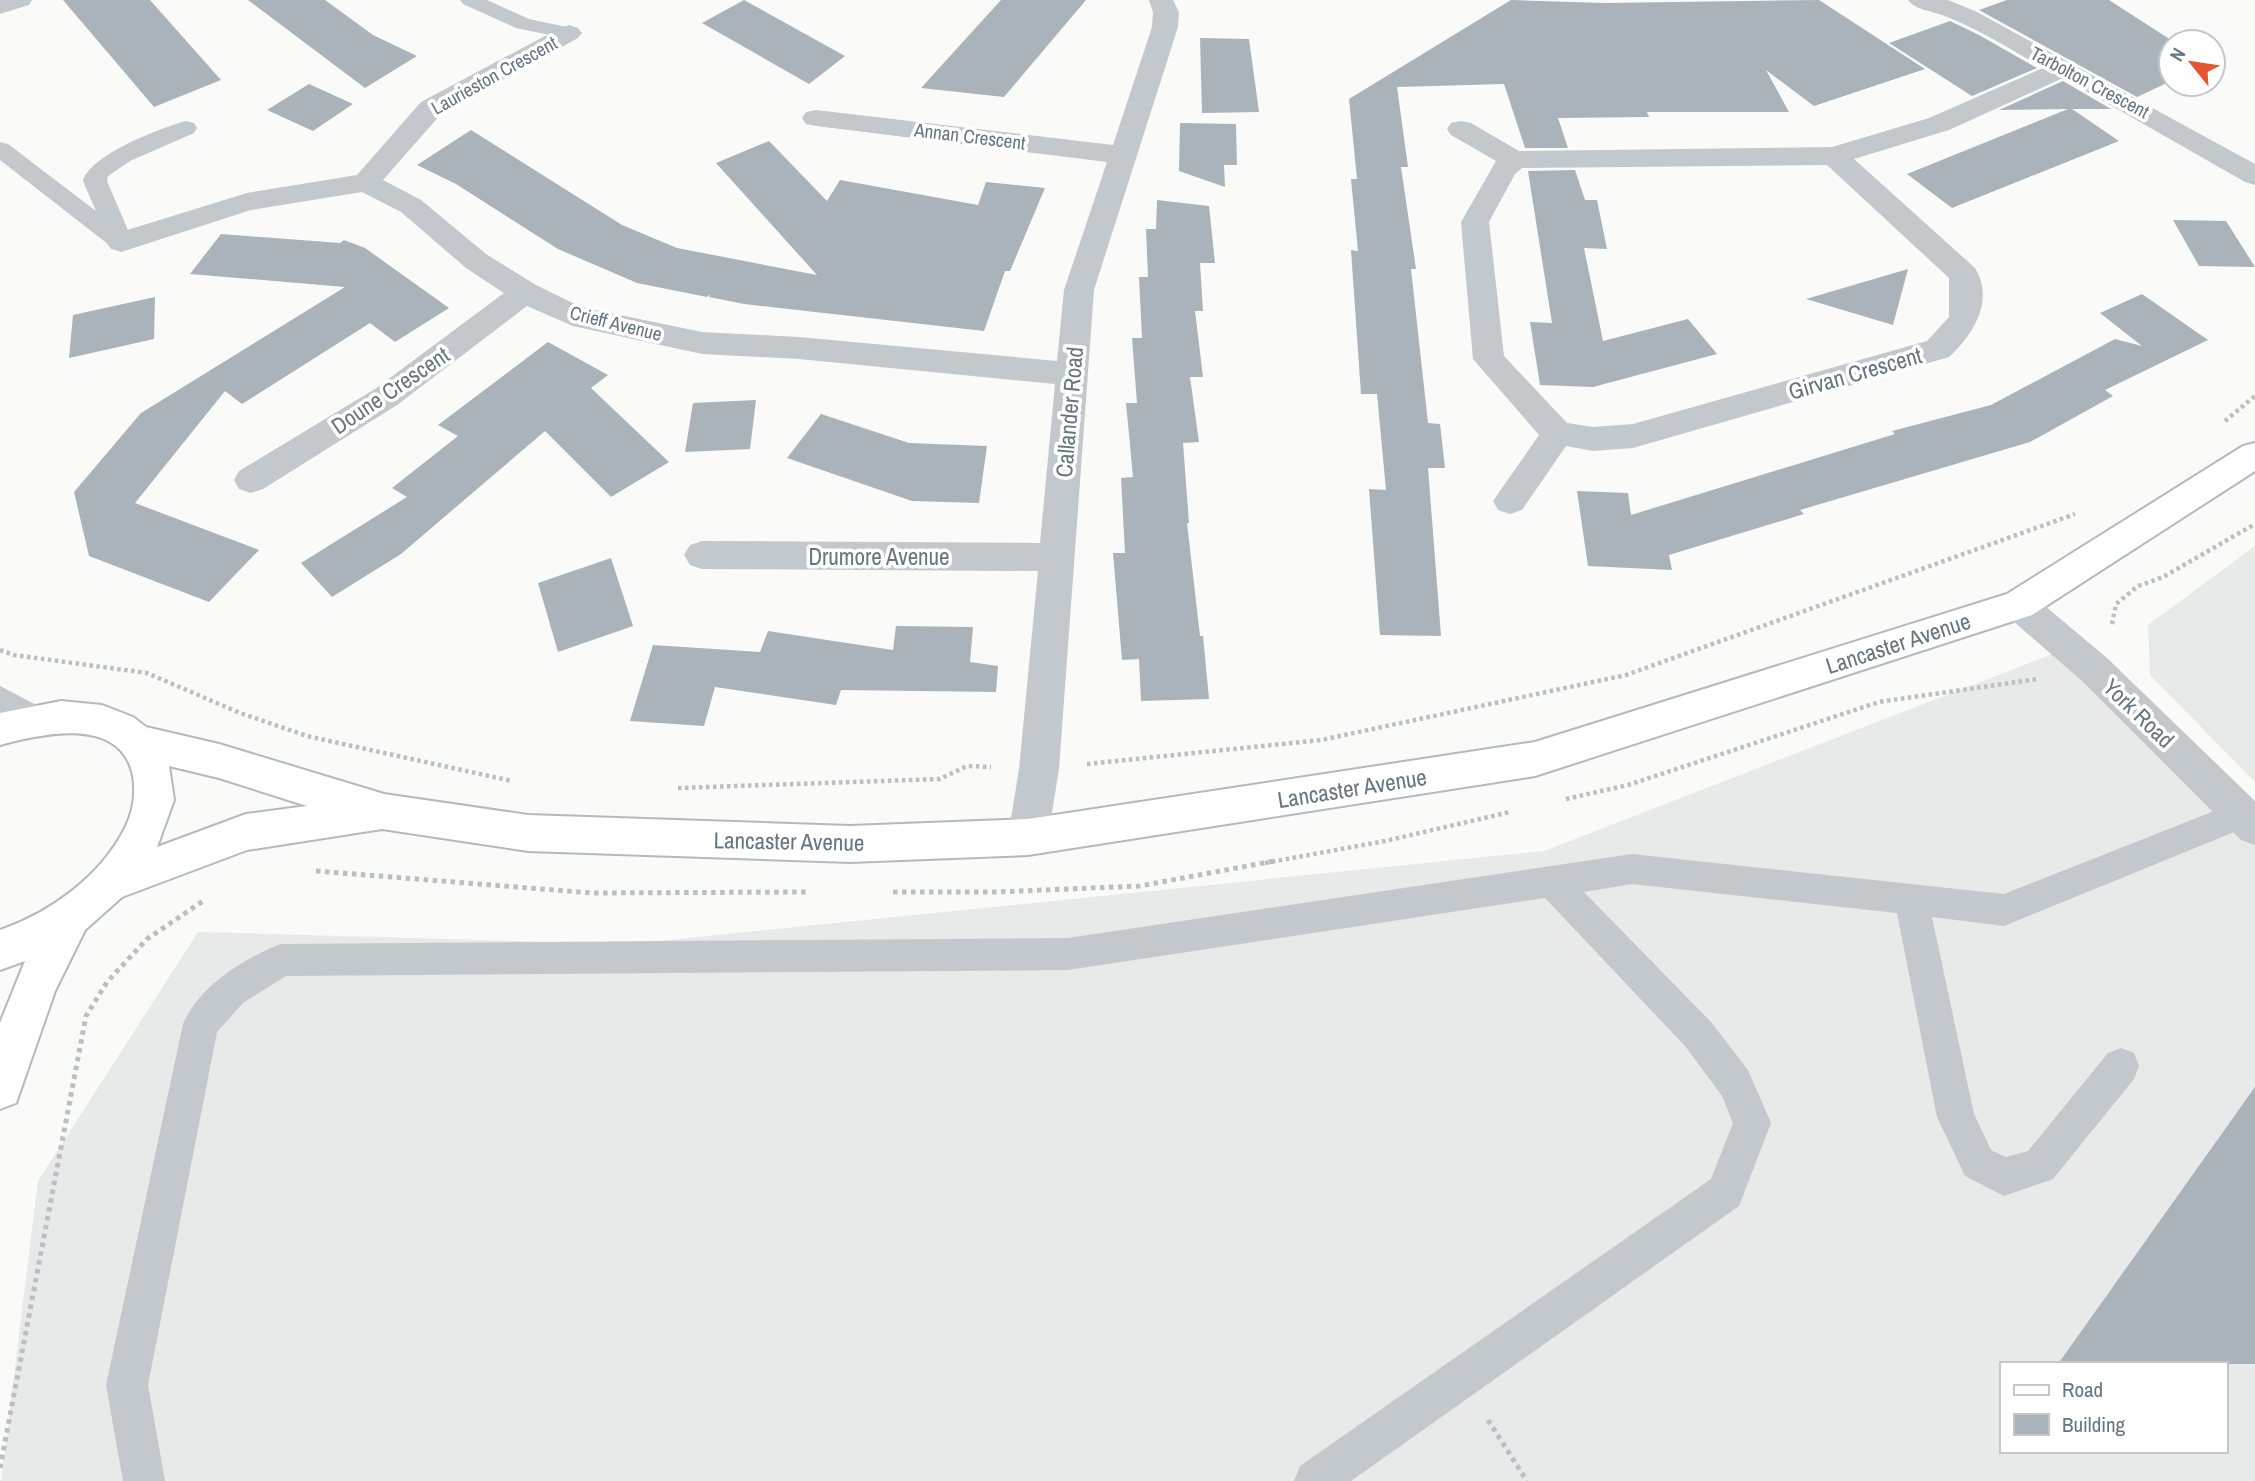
<svg xmlns="http://www.w3.org/2000/svg" width="2255" height="1481" viewBox="0 0 2255 1481" font-family="'Archivo Narrow',sans-serif">
<rect width="100%" height="100%" fill="#fafaf8"/>
<g fill="#e8e9e9" fill-rule="evenodd">
<path d="M2255,546V782L2150,675L2148,625Z"/>
<path d="M2055,653L2255,838V1481H1L38,1181L198,932L629,944L1544,851ZM2001,1364H2225V1451H2001Z"/>
</g>
<g fill="#aab3b9">
<path d="M63,0H150L221,80L154,107Z"/>
<path d="M248,0H325L373,35L417,56L365,88Z"/>
<path d="M744,0L845,56L809,84L702,23Z"/>
<path d="M1001,0H1086L1004,97L921,88Z"/>
<path d="M1511,0L1605,3L1819,0L1925,69L1814,106L1766,70L1789,112H1647L1649,117L1558,118L1568,148H1525L1504,84L1397,87L1408,167H1401L1416,269H1411L1428,423L1440,424L1445,468H1428L1441,636L1380,635L1369,489L1386,490L1377,394H1361L1351,250L1358,251L1351,179H1357L1349,99Z"/>
<path d="M2007,0H2109L2174,42H2171V81L2137,97L1979,10Z"/>
<path d="M1950,21L1979,35L2037,68L1972,96L1889,43Z"/>
<path d="M1200,38L1249,39L1259,112L1202,113Z"/>
<path d="M2063,81L2111,109H2072L2119,141L1952,208L1907,174L2068,109L1999,110Z"/>
<path d="M309,84L353,104L313,131L267,110Z"/>
<path d="M1180,123L1236,124L1237,165H1224L1225,187L1179,171Z"/>
<path d="M471,130L622,225L677,248L817,275L716,163L769,141L827,201L840,180L978,205L986,182L1045,188L1010,271H1005L984,331L744,304L709,297L710,294L707,297L637,283L558,249L456,184L417,165Z"/>
<path d="M1575,170L1585,200H1597L1607,249L1584,248L1603,341L1688,319L1717,354L1593,387L1540,385L1530,322L1552,323L1528,171Z"/>
<path d="M1157,200L1209,206L1215,263H1200L1203,311H1195L1203,377H1190L1199,442L1183,443L1189,523H1187L1200,636H1203L1209,699L1141,701L1139,659L1122,660L1113,553H1125L1121,478L1133,477L1126,403H1137L1132,338H1142L1139,277H1148L1146,229H1156Z"/>
<path d="M2173,220L2226,221L2255,267L2199,266Z"/>
<path d="M221,234L340,243L344,240L365,248L449,308L395,342L370,323L242,404L225,391L135,503L259,550L209,602L89,556L74,492L141,413L345,287L190,274Z"/>
<path d="M1908,269L1893,325L1806,299Z"/>
<path d="M2142,294L2208,340L2105,390L2113,396L2030,442L1800,510L1804,514L1669,555L1672,570L1588,566L1577,491L1628,493L1631,515L1895,434L1892,431L1991,405L2115,339L2142,346L2100,313Z"/>
<path d="M155,297L154,339L69,358L73,315Z"/>
<path d="M548,342L608,375L591,388L669,462L611,497L545,431L401,554L332,597L301,563L407,497L392,488L458,436L438,425Z"/>
<path d="M756,400L750,449L685,452L693,403Z"/>
<path d="M821,414L909,443L987,446L979,503L912,501L787,458Z"/>
<path d="M611,558L633,626L558,652L538,583Z"/>
<path d="M896,626L973,627L970,662L998,666L996,692L841,690L836,705L715,687L704,726L630,721L653,645L760,652L768,631L893,650Z"/>
<path d="M2255,1087V1364H2058Z"/>
</g>
<g fill="none" stroke-linecap="round" stroke-linejoin="round">
<g stroke="#b3babf" stroke-width="4">
<path id="secondary" d="M2255,443V471L2032,615L1535,776L1028,855L850,862L528,851L382,829L247,850L122,897L85,930L55,991L16,1103L0,1109V1023L25,961L0,970V930C50,913 101,876 125,828C133,812 136,794 133,776C121,715 41,734 0,745V713L61,701L102,705L133,717L146,727L219,744L384,794L528,815L850,826L1028,819L1535,742L2007,594L2243,446ZM169,766L219,778L307,806L246,814L157,847L174,800Z"/>
</g>
<g stroke="#bbbfc2" stroke-width="4.5" stroke-dasharray="3.5 3.5" stroke-linecap="butt">
<path d="M2225,421L2255,396"/>
<path d="M2112,624L2116,604L2138,586L2163,577L2255,524"/>
<path d="M0,650L14,655L147,673L240,713L307,736L512,781"/>
<path d="M1087,764L1321,740L1626,675L2075,514"/>
<path d="M678,788L940,779L967,766L991,767"/>
<path d="M1566,799L1628,785L1879,702L2038,679"/>
<path d="M1265,863L1385,841L1510,812"/>
</g>
<g stroke="#bbbfc2" stroke-width="5" stroke-dasharray="4.5 4.5" stroke-linecap="butt">
<path d="M316,871L592,893L807,892"/>
<path d="M893,892H995L1140,886L1274,861"/>
<path d="M1488,1420L1527,1481"/>
<path d="M0,1468L86,1016L107,982L147,939L206,899"/>
</g>
<g fill="#c3c8cc" fill-rule="evenodd">
<path d="M460,0H487L529,19L576,29L579,33L576,37L569,39L516,28L463,4Z"/>
<path d="M186,121L194,123L197,128L194,133L130,161L108,176L107,181L133,242L129,248L121,250L113,248L0,160V142L8,144L96,211L83,181C90,155 160,128 186,121Z"/>
<path d="M2242,800L2254,804V824L2004,926L1932,917L1974,1114L1991,1150L2006,1157L2028,1151L2108,1053L2121,1048L2134,1053L2139,1066L2134,1079L2053,1179L2004,1196L1965,1176L1937,1117L1897,913L1632,884L1584,892L1711,1022L1748,1070L1771,1123L1739,1206L1351,1481H1294L1300,1466L1711,1179L1733,1123L1722,1096L1685,1046L1545,898L1068,970L286,976L243,1003L217,1032L148,1385L165,1481H123L106,1385L183,1024C199,986 244,958 281,944L1068,938L1632,854L2004,894Z"/>
</g>
<g fill="#c3c8cc" fill-rule="evenodd">
<path d="M0,0H32L29,5L0,14Z"/>
<path d="M1149,0H1173L1179,12L1178,27L1094,290L1059,769L1048,837L1042,850L1028,855L1014,850L1008,837L1019,769L1038,571L702,569L690,565L684,555L690,545L702,541L1040,543L1055,384L799,359L702,354L573,326L527,306L397,405L263,489L251,493L239,489L234,480L239,471L375,389L504,293L466,268L401,212L362,192L251,210L121,252L111,249L106,242L111,235L247,193L357,175L421,102L560,28L569,25L578,28L582,33L578,38L441,114L383,180L421,200L486,254L536,285L581,307L702,332L799,337L1057,361L1064,290L1107,162L816,126L806,124L802,118L806,112L816,110L1113,145L1152,27L1153,12Z"/>
<path d="M1908,0H1948L1975,11L2255,164V185L2245,182L2063,78L1949,130L1854,159L1975,268C1995,300 1973,335 1949,357L1633,448L1593,451L1566,446L1522,510L1510,514L1498,510L1493,501L1539,435L1473,359L1461,222L1496,161L1451,135L1447,129L1451,123L1461,121L1471,123L1519,151L1832,147L1929,118L2043,68C2010,49 1977,28 1942,15C1931,11 1914,9 1908,0ZM1827,165L1949,278V317L1927,341L1633,424L1593,427L1567,423L1504,356L1489,222L1515,174L1522,168Z"/>
<path d="M2019,591L2032,595L2107,658L2255,801V845L2241,840L2081,680L2006,615L2001,605L2006,595Z"/>
</g>
<path fill="#c3c8cc" fill-rule="evenodd" d="M0,686L44,709L50,720L44,731L31,736L0,721Z"/>
<use href="#secondary" fill="#fff" fill-rule="evenodd"/>
</g>
<g text-anchor="middle" dominant-baseline="central" stroke-width="7" stroke-linejoin="round" paint-order="stroke">
<g font-size="19" fill="#657683" stroke="#fff">
<text transform="translate(494 75) rotate(-29)">Laurieston Crescent</text>
<text transform="translate(2090 82) rotate(28)">Tarbolton Crescent</text>
<text transform="translate(970 136) rotate(7)">Annan Crescent</text>
<text transform="translate(616 323) rotate(14)">Crieff Avenue</text>
</g>
<g font-size="23" fill="#657683" stroke="#fff">
<text transform="translate(1855 373) rotate(-16)">Girvan Crescent</text>
<text transform="translate(390 390) rotate(-34)">Doune Crescent</text>
<text transform="translate(1069 412) rotate(-85)">Callander Road</text>
<text x="879" y="556">Drumore Avenue</text>
<text transform="translate(1898 643) rotate(-18)">Lancaster Avenue</text>
<text transform="translate(2139 713) rotate(44)">York Road</text>
<text transform="translate(1352 788) rotate(-9)">Lancaster Avenue</text>
<text transform="translate(789 841) rotate(1)">Lancaster Avenue</text>
</g>
</g>
<rect x="2000" y="1362" width="228" height="91" fill="#ffffff" stroke="#c1c8cd" stroke-width="2"/>
<rect x="2014" y="1385" width="35" height="10" fill="#ffffff" stroke="#c1c8cd" stroke-width="2"/>
<text x="2062" y="1397" font-size="21" fill="#657683">Road</text>
<rect x="2014" y="1414" width="35" height="21" fill="#aab3b9" stroke="#c1c8cd" stroke-width="2"/>
<text x="2062" y="1432" font-size="21" fill="#657683">Building</text>
<g transform="translate(2192 63) rotate(300)"><circle r="33" fill="#ffffff" stroke="#c1c8cd" stroke-width="2"/>
<path d="M0-5L12 26L0 18L-12 26Z" fill="#e4572e"/>
<text y="-10" font-size="19" font-weight="bold" text-anchor="middle" fill="#657683">N</text>
</g>
</svg>
